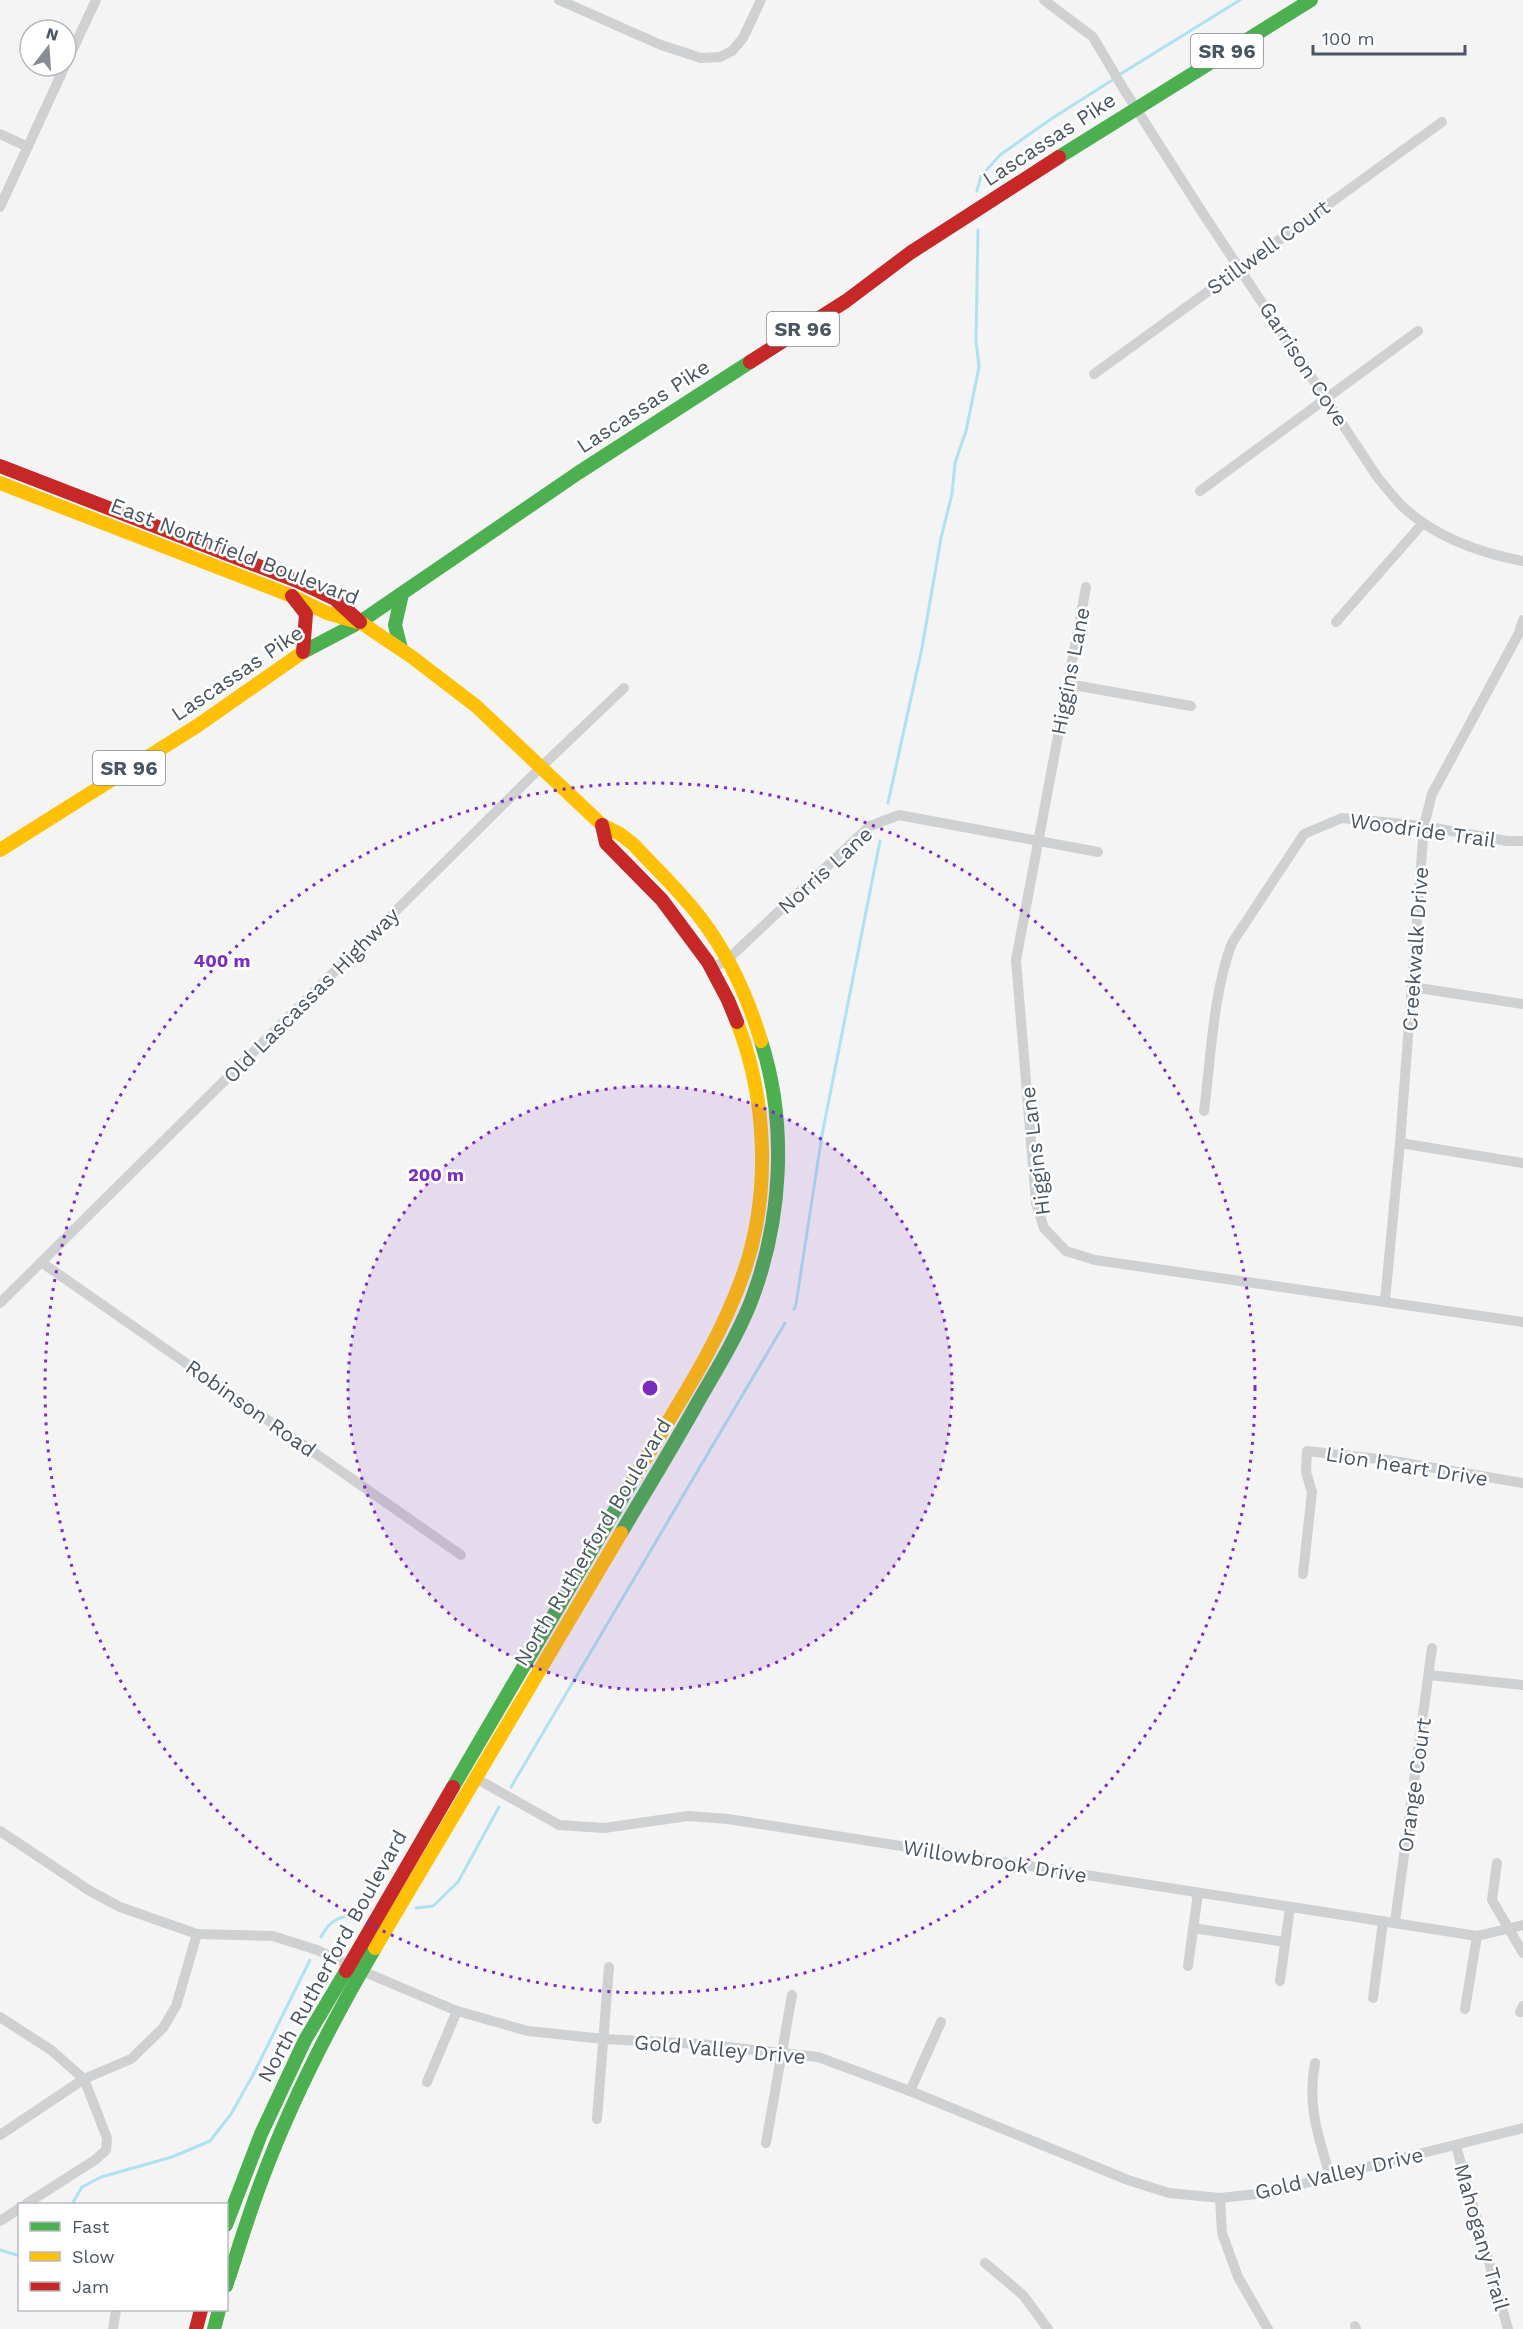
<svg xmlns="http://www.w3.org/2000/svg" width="1523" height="2329" viewBox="0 0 1523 2329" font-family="'Work Sans',sans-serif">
<rect width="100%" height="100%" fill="#f4f4f4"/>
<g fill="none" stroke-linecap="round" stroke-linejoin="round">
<g stroke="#aee2f0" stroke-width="3">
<path d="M1119,75L1240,0"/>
<path d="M977,191L981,176L1000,155L1051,119L1114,79"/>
<path d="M888,803L922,648L941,538L952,494L955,463L966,431L979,367L976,340L978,230"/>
<path d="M794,1309L796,1304L822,1135L880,841"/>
<path d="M511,1787L785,1323"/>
<path d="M416,1908L433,1906L458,1882L499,1807"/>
<path d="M321,1937C330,1918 342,1916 362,1914"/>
<path d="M72,2204L82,2187L101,2177L172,2157L210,2141L231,2114L253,2075L310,1960"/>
<path d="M0,2250L20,2256"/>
</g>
<g stroke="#ced0d2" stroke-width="10">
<path d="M559,0L661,45L701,58L720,57L732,51L743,38L761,0"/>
<path d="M1044,0L1093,37L1123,88L1202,212L1378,478C1386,487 1393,497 1402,506C1435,537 1480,553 1523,561"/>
<path d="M66,64L96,0"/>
<path d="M0,134L28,147"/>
<path d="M0,207L65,66"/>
<path d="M1094,374L1442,122"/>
<path d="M1200,491L1418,331"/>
<path d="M1086,587L1016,960L1036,1203L1044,1228L1066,1251L1095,1260L1523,1322"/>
<path d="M1336,622L1423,523"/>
<path d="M1068,684L1191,706"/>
<path d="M711,969L728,959L870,826L899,815L1098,852"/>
<path d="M1412,987L1523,1004"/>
<path d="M1204,1111C1211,1057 1213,993 1232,943L1304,834L1342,818L1424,826L1507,841H1523"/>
<path d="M1400,1143L1523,1163"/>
<path d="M41,1262L461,1555"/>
<path d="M1385,1301L1400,1143L1424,826L1432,794L1519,633L1523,620"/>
<path d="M0,1303L541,767L624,688"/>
<path d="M1303,1574L1312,1492L1306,1472L1307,1451L1388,1460L1523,1483"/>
<path d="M1429,1675L1523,1685"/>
<path d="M477,1779L559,1825L604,1828L688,1816L728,1819L1477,1936L1523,1925"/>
<path d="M0,1831L90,1891L120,1907L197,1934L273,1936L317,1950L362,1971L457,2011L528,2031L604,2039L700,2044L818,2057L910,2091L1128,2180L1169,2193L1220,2198L1275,2192L1330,2176L1523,2128"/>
<path d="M1497,1863L1492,1900L1523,1953"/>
<path d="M1395,1922L1432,1648"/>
<path d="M1193,1928L1285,1942"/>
<path d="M1188,1966L1198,1893"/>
<path d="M1280,1981L1290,1907"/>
<path d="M1373,1998L1383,1922"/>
<path d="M1465,2009L1477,1936"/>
<path d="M1520,2012L1523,2006"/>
<path d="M0,2017L51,2050L84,2079L107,2138L106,2150L95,2160L26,2204"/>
<path d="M1315,2063C1307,2106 1318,2135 1330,2176"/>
<path d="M427,2082L457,2011"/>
<path d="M910,2091L941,2022"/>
<path d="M597,2119L609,1967"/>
<path d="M0,2135L84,2079L131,2059L163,2028L176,2006L197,1934"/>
<path d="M766,2143L792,1995"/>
<path d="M1456,2146L1508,2329"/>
<path d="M1220,2198L1222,2233L1238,2277L1268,2329"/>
<path d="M0,2221L20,2208"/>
<path d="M985,2263L1023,2295L1048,2329"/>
<path d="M1355,2326L1356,2329"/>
<path d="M113,2329L116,2310"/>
</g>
<g stroke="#4caf50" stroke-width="14">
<path d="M1059,157L1311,0"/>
<path d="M401,649L395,625L402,594"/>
<path d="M303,652L360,622L578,473L750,362"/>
<path d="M621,1533C647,1489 674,1445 699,1400C717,1369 736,1338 750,1304C782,1222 788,1125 761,1041"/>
<path d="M453,1787L635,1476"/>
<path d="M226,2225L261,2134L305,2040L346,1971"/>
<path d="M226,2286C238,2251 248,2216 261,2182C291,2101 331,2023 375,1948"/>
<path d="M214,2329L219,2310"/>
</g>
<g stroke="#ffc107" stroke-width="14">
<path d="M0,483L292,596L327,613L358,622"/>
<path d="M360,622L412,657L476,706L602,825L620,834L633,844C656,869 682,893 702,920C729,956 748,998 761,1041"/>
<path d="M0,850L197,726L303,652"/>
<path d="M635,1476C674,1410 719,1345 744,1272C771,1193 767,1099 737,1022"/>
<path d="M375,1948L621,1533"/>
</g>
<g stroke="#c62828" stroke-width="14">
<path d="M750,362L846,301L910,253L1059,157"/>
<path d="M0,466L297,581L335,599L360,622"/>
<path d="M292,596L306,614L303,652"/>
<path d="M602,825L606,843L662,900L708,962L728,1000L737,1022"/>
<path d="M346,1971L453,1787"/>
<path d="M196,2329L201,2310"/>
</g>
</g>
<circle cx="650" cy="1388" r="302" fill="#7b2cbf" fill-opacity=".12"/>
<g fill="none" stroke="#7b2cbf" stroke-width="3" stroke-dasharray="3 6">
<circle cx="650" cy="1388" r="302"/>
<circle cx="650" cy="1388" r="605"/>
</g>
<g text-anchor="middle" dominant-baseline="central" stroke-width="5" stroke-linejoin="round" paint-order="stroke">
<g fill="#fff" stroke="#808990" stroke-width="1.5">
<rect x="1191" y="34" width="72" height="34" rx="4.5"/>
<rect x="767" y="312" width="72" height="34" rx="4.5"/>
<rect x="93" y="751" width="72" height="34" rx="4.5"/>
</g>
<g font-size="20" font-weight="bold" fill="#4a5661">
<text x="1227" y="51">SR 96</text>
<text x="803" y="329">SR 96</text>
<text x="129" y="768">SR 96</text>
</g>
<g font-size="21" fill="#4a5661" stroke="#fff">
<text transform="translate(1049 139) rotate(-33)">Lascassas Pike</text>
<text transform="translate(1268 247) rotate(-36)">Stillwell Court</text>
<text transform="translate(1304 364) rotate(57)">Garrison Cove</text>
<text transform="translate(643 406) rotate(-33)">Lascassas Pike</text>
<text transform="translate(235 551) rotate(21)">East Northfield Boulevard</text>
<text transform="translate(1070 671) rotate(-79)">Higgins Lane</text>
<text transform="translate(237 673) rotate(-34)">Lascassas Pike</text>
<text transform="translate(1423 830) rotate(8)">Woodride Trail</text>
<text transform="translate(825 870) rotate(-42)">Norris Lane</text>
<text transform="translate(1415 949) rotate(-86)">Creekwalk Drive</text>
<text transform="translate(311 995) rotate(-45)">Old Lascassas Highway</text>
<text transform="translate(1035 1151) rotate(-97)">Higgins Lane</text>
<text transform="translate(251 1408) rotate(35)">Robinson Road</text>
<text transform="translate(1407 1466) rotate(9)">Lion heart Drive</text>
<text transform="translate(592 1542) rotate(-59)">North Rutherford Boulevard</text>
<text transform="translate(1414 1785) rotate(-82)">Orange Court</text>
<text transform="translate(995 1861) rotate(9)">Willowbrook Drive</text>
<text transform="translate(332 1956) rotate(-61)">North Rutherford Boulevard</text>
<text transform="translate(720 2049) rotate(5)">Gold Valley Drive</text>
<text transform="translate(1339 2173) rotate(-13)">Gold Valley Drive</text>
<text transform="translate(1482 2237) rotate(74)">Mahogany Trail</text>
</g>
</g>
<circle cx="650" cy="1388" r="9" fill="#7b2cbf" stroke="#fff" stroke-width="3"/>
<g font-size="18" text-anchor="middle" font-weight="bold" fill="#7b2cbf" stroke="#fff" stroke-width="5" stroke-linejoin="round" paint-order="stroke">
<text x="222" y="967">400 m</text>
<text x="436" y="1181">200 m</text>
</g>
<rect x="18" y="2203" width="210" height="108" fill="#ffffff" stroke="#b7bbc0" stroke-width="1.5"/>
<rect x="30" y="2222" width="30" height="9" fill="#4caf50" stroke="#b7bbc0" stroke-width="1.5"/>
<text x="72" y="2233" font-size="18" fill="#4a5661">Fast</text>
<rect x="30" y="2252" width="30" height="9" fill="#ffc107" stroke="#b7bbc0" stroke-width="1.5"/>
<text x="72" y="2263" font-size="18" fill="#4a5661">Slow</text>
<rect x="30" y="2282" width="30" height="9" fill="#c62828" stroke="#b7bbc0" stroke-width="1.5"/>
<text x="72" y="2293" font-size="18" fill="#4a5661">Jam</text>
<g transform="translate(48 48) rotate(17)"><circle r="28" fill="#ffffff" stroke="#b7bbc0" stroke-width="1.5"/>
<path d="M0-4.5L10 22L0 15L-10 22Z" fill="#868d94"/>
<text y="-9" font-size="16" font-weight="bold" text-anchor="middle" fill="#4a5661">N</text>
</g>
<path d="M1313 45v9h152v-9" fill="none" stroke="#4a5661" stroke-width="3"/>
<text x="1322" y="45" font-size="18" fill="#4a5661" stroke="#ffffff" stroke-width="4.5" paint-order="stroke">100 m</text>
</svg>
